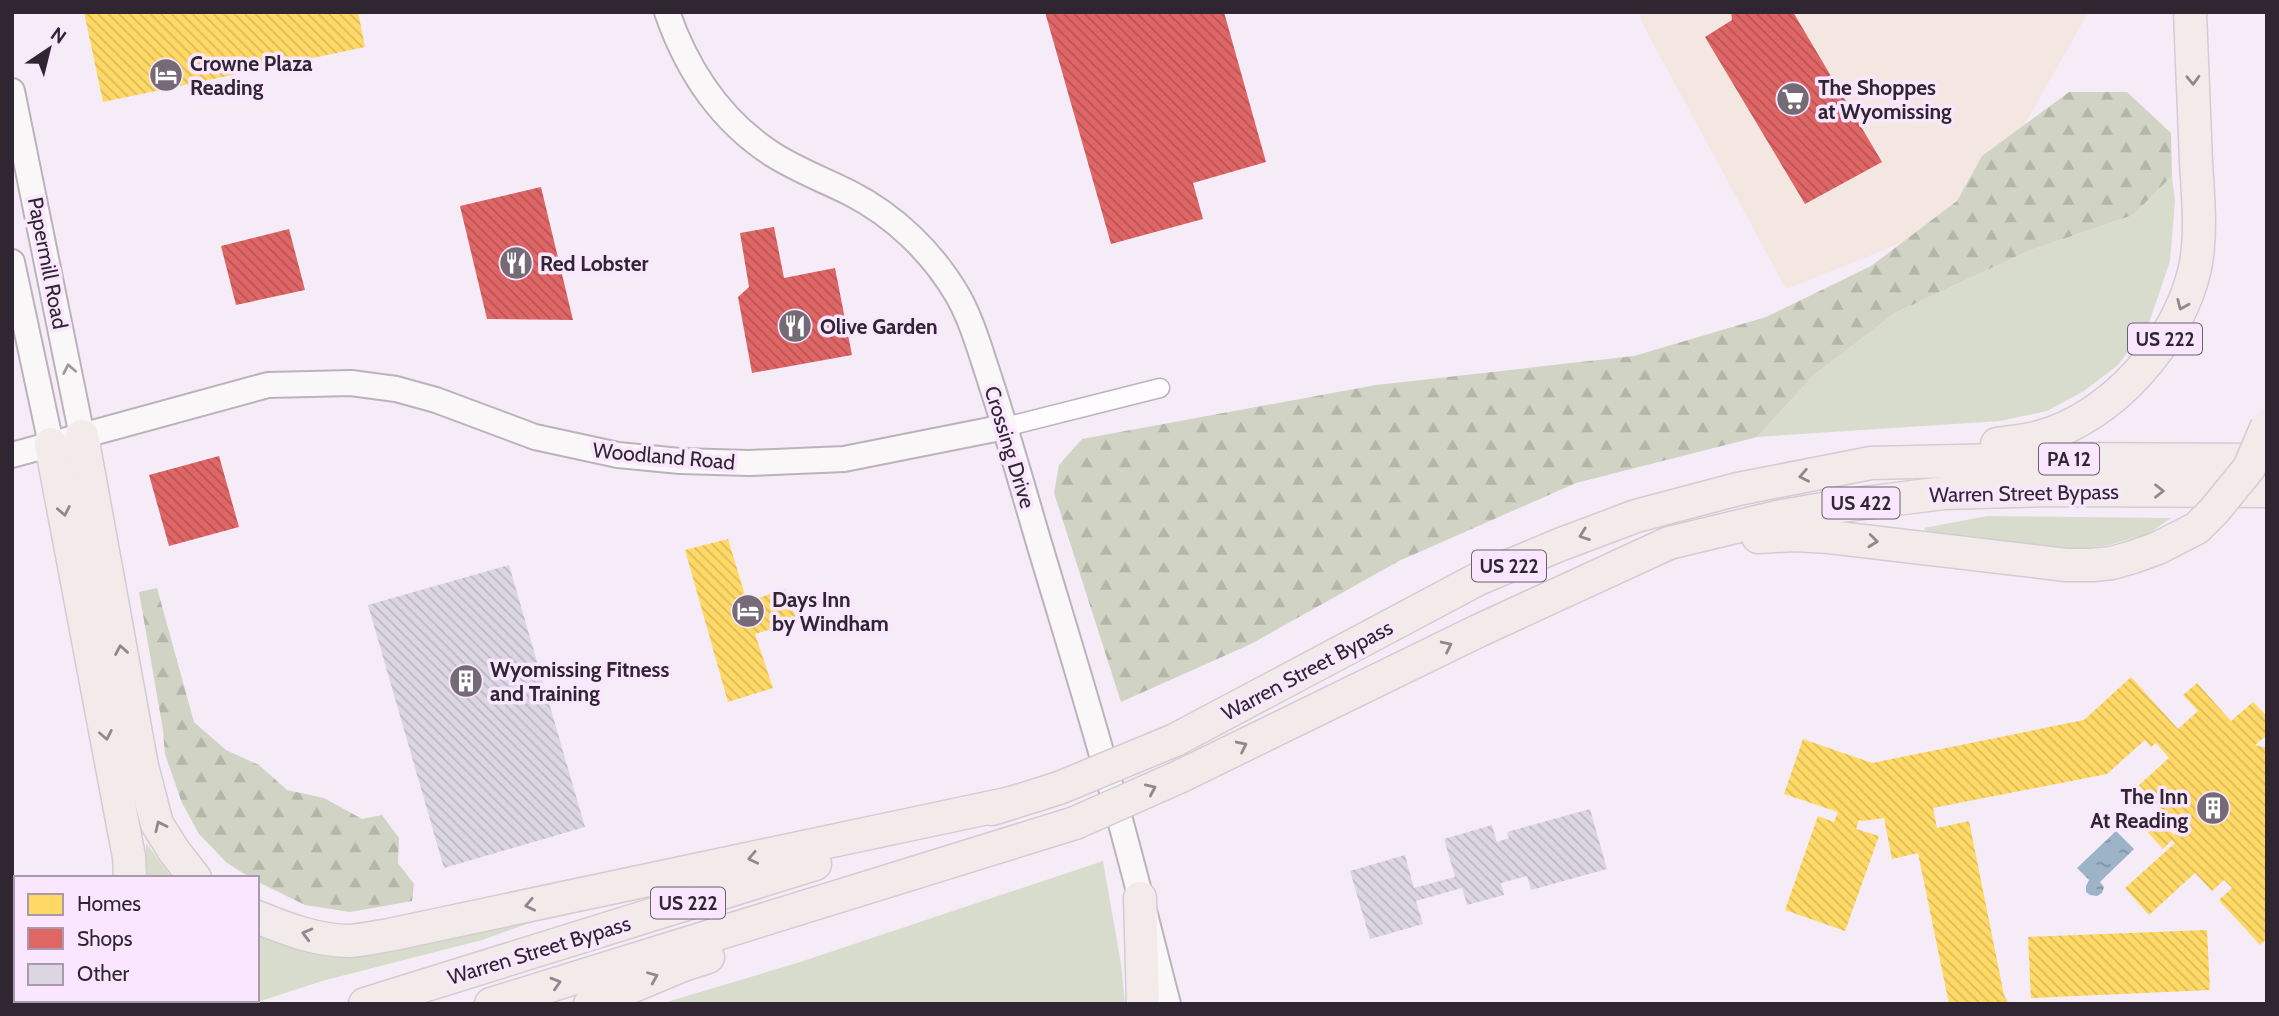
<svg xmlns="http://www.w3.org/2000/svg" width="2279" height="1016" viewBox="0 0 2279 1016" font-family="Cabin,sans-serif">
<defs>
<pattern id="forest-firs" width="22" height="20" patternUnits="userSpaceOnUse" patternTransform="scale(1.75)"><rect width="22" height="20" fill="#d1d4c4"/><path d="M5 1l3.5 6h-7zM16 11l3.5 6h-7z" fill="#b4b6a9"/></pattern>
<pattern id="water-ripples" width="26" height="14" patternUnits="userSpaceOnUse" patternTransform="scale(1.75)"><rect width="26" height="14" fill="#9cb3c8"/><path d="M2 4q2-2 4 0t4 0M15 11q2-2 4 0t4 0" fill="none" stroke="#8091a3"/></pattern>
<pattern id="homes-back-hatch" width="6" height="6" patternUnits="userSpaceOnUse" patternTransform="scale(1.75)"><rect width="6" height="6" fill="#ffd966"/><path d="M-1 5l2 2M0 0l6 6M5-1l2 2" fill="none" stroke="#dbba59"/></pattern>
<pattern id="shops-back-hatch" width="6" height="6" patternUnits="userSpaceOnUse" patternTransform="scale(1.75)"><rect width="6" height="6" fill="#e06666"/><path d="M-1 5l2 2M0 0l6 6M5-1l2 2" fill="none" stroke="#b65455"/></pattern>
<pattern id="building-back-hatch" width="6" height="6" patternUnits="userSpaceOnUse" patternTransform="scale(1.75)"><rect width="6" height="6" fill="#dbd6e2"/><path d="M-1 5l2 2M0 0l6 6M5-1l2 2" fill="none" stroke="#bcb8c2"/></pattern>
</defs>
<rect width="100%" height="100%" fill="#f6ecf8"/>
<path fill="#f4e6e1" d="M1640,12H2088V13L1974,214L1786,289L1641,21Z"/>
<g fill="#d8dccc">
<path d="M2172,176L2175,202L2170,261L2149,323L2118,365L2084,391L2047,411L2000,421L1757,437L1814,375L1895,313L2028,251L2133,215Z"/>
<path d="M1987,516L2171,518L2148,534L2109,545L2073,550L1929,535L1924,528Z"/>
<path d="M146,843L172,878H145Z"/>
<path d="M1103,861L1121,964L1125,1004H660L797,963Z"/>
<path d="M563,911L482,940L322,981L252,1004H103L105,1000H257V936L278,943L317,952Z"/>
</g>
<g fill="url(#forest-firs)">
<path d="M2069,92H2127L2171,133L2172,176L2133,215L2028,251L1895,313L1814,375L1757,437L1576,483L1399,561L1251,644L1121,702L1054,493L1059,465L1082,439L1376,385L1634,356L1766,317L1871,266L1957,201L1982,156Z"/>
<path d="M157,588L194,722L226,750L259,765L287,790L324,798L362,819L382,815L399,838L398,863L414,884L412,901L350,912L305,905L260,883L257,882V878H251L227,863L199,834L182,803L165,754L163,730L139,592Z"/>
</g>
<path fill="url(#water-ripples)" d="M2116,831L2134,849L2100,882L2104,887L2102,893L2097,896L2090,895L2086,892V886L2089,880L2077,868Z"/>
<g fill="url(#homes-back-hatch)">
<path d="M84,12H358L365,47L103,102Z"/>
<path d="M728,539L747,602L785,589L797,621L755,634L773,688L728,702L685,550Z"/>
<path d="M2131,677L2178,729L2198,711L2183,695L2197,683L2231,721L2253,702L2267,716V735L2255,745L2267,748V938L2260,945L2219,900L2232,888L2224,880L2212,891L2195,873L2149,915L2125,888L2175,843L2172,840L2163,849L2144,828L2156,816L2174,835L2180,830L2139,785L2169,758L2156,743L2151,747L2145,740L2107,774L1933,808L1937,828L1969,821L2004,995L2009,1004H1949L1918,853L1892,859L1884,818L1863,821L1859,820L1856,829L1879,836L1845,931L1785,910L1818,816L1834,822L1838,812L1784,794L1803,739L1872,763L2084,720Z"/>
<path d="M2207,930L2210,990L2031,998L2028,937Z"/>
</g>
<g fill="url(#shops-back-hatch)">
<path d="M1045,12H1224L1266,162L1193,183L1203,219L1111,244Z"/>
<path d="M1731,12H1793L1882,162L1805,204L1705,37L1732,20Z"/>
<path d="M541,187L573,320L487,319L460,206Z"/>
<path d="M774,227L784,278L835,268L852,355L752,373L738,297L749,287L740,233Z"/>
<path d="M289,229L305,290L236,305L221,246Z"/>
<path d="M219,456L239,527L169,546L149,475Z"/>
</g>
<g fill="url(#building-back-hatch)">
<path d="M509,565L585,827L444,868L368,605Z"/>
<path d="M1590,809L1607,869L1531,890L1527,876L1501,883L1504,895L1467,905L1462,888L1416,901L1423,924L1370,939L1350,871L1405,855L1414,888L1455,877L1444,839L1492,825L1497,842L1509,838L1507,832Z"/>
</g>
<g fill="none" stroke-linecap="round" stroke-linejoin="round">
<g stroke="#bbb2bc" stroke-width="21">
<path id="street" d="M1005,427L1160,388"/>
</g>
<g stroke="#bbb2bc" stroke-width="28">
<g id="secondary">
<path d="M667,12C687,70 720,120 772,154C797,170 824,180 850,193C895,216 933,253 958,296C972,321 980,350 989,377C1006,429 1021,481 1036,533C1061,617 1087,700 1110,784C1131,857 1149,931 1168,1004"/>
<path d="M12,91L82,436"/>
<path d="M12,262L51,444"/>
<path d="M12,455L268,385L351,383L396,389L436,400L535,437L618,455L680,461L749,463L844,459L1005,427"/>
</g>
</g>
<g stroke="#d2ccd3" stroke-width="35">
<g id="highway">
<path d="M82,436L142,766L157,824L174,851L195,878"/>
<path d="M51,444L129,857L130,878"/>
<path d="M1997,444C2010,442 2025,441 2039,437C2112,418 2179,341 2195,268C2202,234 2198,196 2196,162C2194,112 2192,62 2190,12"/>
<path d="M1758,537L1795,535L1829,537L2066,565H2092"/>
<path d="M1175,740L1478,579L1559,545L1636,516L1738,489L1871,463L2047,459L2267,460"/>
<path d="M1181,776L1478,631L1669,543L1777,517L1840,506L1944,493L2047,490L2267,491"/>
<path d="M992,809L1059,788"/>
<path d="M1140,898L1143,1004"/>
<path d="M257,917C286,929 318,941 350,941C363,940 376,937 389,935L1011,803"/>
<path d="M84,1004L86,1000"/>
<path d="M365,1004L815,864"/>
<path d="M491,1004L1075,823"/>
<path d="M590,1004L683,965L708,957"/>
</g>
</g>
<use href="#street" stroke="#fefcfe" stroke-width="18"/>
<use href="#secondary" stroke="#faf7f8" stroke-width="24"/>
<use href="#highway" stroke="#f3eaea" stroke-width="32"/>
<g stroke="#d2ccd3" stroke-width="35" stroke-linecap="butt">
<g id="highway-bridge">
<path d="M2092,565L2112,563L2133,557L2158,548L2197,528L2214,511L2249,468L2267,426"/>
<path d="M1059,788L1175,740"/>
<path d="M1075,823L1181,776"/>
</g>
</g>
<use href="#highway-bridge" stroke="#f3eaea" stroke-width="32"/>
</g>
<defs><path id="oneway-chevron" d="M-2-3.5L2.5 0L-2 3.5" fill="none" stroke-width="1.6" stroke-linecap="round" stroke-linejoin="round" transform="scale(1.75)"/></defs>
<g stroke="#91888e">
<use href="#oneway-chevron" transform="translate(2193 80) rotate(88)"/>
<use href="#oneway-chevron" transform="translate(2182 305) rotate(113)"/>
<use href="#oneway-chevron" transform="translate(1804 476) rotate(169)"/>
<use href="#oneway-chevron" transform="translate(2159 491)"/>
<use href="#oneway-chevron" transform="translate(64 511) rotate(79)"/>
<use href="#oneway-chevron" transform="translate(1584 535) rotate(160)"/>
<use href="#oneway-chevron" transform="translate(1873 541) rotate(6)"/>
<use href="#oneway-chevron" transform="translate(1447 646) rotate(-26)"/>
<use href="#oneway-chevron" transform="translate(121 650) rotate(-100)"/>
<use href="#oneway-chevron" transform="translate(106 735) rotate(79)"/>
<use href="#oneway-chevron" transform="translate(1242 746) rotate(-26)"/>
<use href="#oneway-chevron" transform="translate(1151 789) rotate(-24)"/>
<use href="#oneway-chevron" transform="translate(160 826) rotate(-115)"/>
<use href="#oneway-chevron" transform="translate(753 858) rotate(168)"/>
<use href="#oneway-chevron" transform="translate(530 905) rotate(168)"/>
<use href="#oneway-chevron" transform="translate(307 934) rotate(-165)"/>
<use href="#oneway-chevron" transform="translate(653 977) rotate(-23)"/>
<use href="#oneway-chevron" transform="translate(556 983) rotate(-17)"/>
</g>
<use stroke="#9f999e" href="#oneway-chevron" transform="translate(69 369) rotate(-101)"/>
<defs>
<g id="hotel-disc" transform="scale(1.75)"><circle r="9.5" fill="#756b77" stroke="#fae6fe"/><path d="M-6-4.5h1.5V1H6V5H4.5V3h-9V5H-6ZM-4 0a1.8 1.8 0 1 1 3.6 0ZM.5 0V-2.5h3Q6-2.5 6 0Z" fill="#fff"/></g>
<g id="supermarket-disc" transform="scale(1.75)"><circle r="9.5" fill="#756b77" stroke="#fae6fe"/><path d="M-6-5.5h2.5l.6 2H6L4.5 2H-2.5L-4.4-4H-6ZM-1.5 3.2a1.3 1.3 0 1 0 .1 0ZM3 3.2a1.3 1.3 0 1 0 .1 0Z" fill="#fff"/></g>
<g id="restaurant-disc" transform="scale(1.75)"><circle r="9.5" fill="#756b77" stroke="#fae6fe"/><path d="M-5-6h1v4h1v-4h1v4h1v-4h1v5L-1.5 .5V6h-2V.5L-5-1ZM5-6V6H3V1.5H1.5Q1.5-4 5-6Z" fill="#fff"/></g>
<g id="building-disc" transform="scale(1.75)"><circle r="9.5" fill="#756b77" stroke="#fae6fe"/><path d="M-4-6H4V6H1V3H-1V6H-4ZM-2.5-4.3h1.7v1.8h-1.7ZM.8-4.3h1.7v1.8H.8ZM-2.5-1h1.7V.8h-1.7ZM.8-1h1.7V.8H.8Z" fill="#fff"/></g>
</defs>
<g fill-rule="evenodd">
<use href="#hotel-disc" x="166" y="75"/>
<use href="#supermarket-disc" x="1793" y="99"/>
<use href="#restaurant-disc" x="516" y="263"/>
<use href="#restaurant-disc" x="795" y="326"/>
<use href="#hotel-disc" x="748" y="611"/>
<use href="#building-disc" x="466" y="681"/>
<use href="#building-disc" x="2213" y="808"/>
</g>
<g text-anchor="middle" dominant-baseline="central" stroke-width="7" stroke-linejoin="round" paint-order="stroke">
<g fill="#fae6fe" stroke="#6c606e" stroke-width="2">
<rect x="2128" y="323.5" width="74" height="31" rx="5"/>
<rect x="2039" y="443.5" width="60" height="31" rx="5"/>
<rect x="1822.5" y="487.5" width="77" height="31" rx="5"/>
<rect x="1472" y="550.5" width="74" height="31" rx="5"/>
<rect x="651" y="887.5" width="74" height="31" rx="5"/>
</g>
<g font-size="19" font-weight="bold" fill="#2f2631">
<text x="2165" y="339">US 222</text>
<text x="2069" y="459">PA 12</text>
<text x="1861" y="503">US 422</text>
<text x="1509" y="566">US 222</text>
<text x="688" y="903">US 222</text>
</g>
<g font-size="21" font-weight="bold" fill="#2f2631" stroke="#fae6fe" text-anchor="start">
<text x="190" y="63">Crowne Plaza<tspan x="190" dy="24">Reading</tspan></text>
<text x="1818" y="87">The Shoppes<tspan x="1818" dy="24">at Wyomissing</tspan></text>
<text x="540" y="263">Red Lobster</text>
<text x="820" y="326">Olive Garden</text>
<text x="772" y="599">Days Inn<tspan x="772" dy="24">by Windham</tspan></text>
<text x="490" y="669">Wyomissing Fitness<tspan x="490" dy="24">and Training</tspan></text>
<text x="2188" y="796" text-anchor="end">The Inn<tspan x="2188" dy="24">At Reading</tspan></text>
</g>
<g font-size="21" fill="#2f2631" stroke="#fae6fe">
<text transform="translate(48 263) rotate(79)">Papermill Road</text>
<text transform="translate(1010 447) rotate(73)">Crossing Drive</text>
<text transform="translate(664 456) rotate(5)">Woodland Road</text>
<text transform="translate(2024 493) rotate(-1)">Warren Street Bypass</text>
<text transform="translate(1307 670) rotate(-28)">Warren Street Bypass</text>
<text transform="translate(539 950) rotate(-17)">Warren Street Bypass</text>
</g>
</g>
<rect width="2279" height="1016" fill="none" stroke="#2f2631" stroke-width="28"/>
<rect x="14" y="876" width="245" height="126" fill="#fae6fe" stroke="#a999ac" stroke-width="2"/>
<rect x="28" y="894" width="35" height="21" fill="#ffd966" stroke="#a999ac" stroke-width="2"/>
<text x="77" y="911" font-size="21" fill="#2f2631">Homes</text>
<rect x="28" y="928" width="35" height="21" fill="#e06666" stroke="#a999ac" stroke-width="2"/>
<text x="77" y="946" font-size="21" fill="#2f2631">Shops</text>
<rect x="28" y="964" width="35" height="21" fill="#dbd6e2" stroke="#a999ac" stroke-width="2"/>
<text x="77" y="981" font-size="21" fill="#2f2631">Other</text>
<g transform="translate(49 49) rotate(35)" stroke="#fae6fe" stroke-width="5" paint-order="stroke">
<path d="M0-5L12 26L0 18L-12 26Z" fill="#2f2631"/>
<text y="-10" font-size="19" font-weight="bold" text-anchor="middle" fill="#2f2631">N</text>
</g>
</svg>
